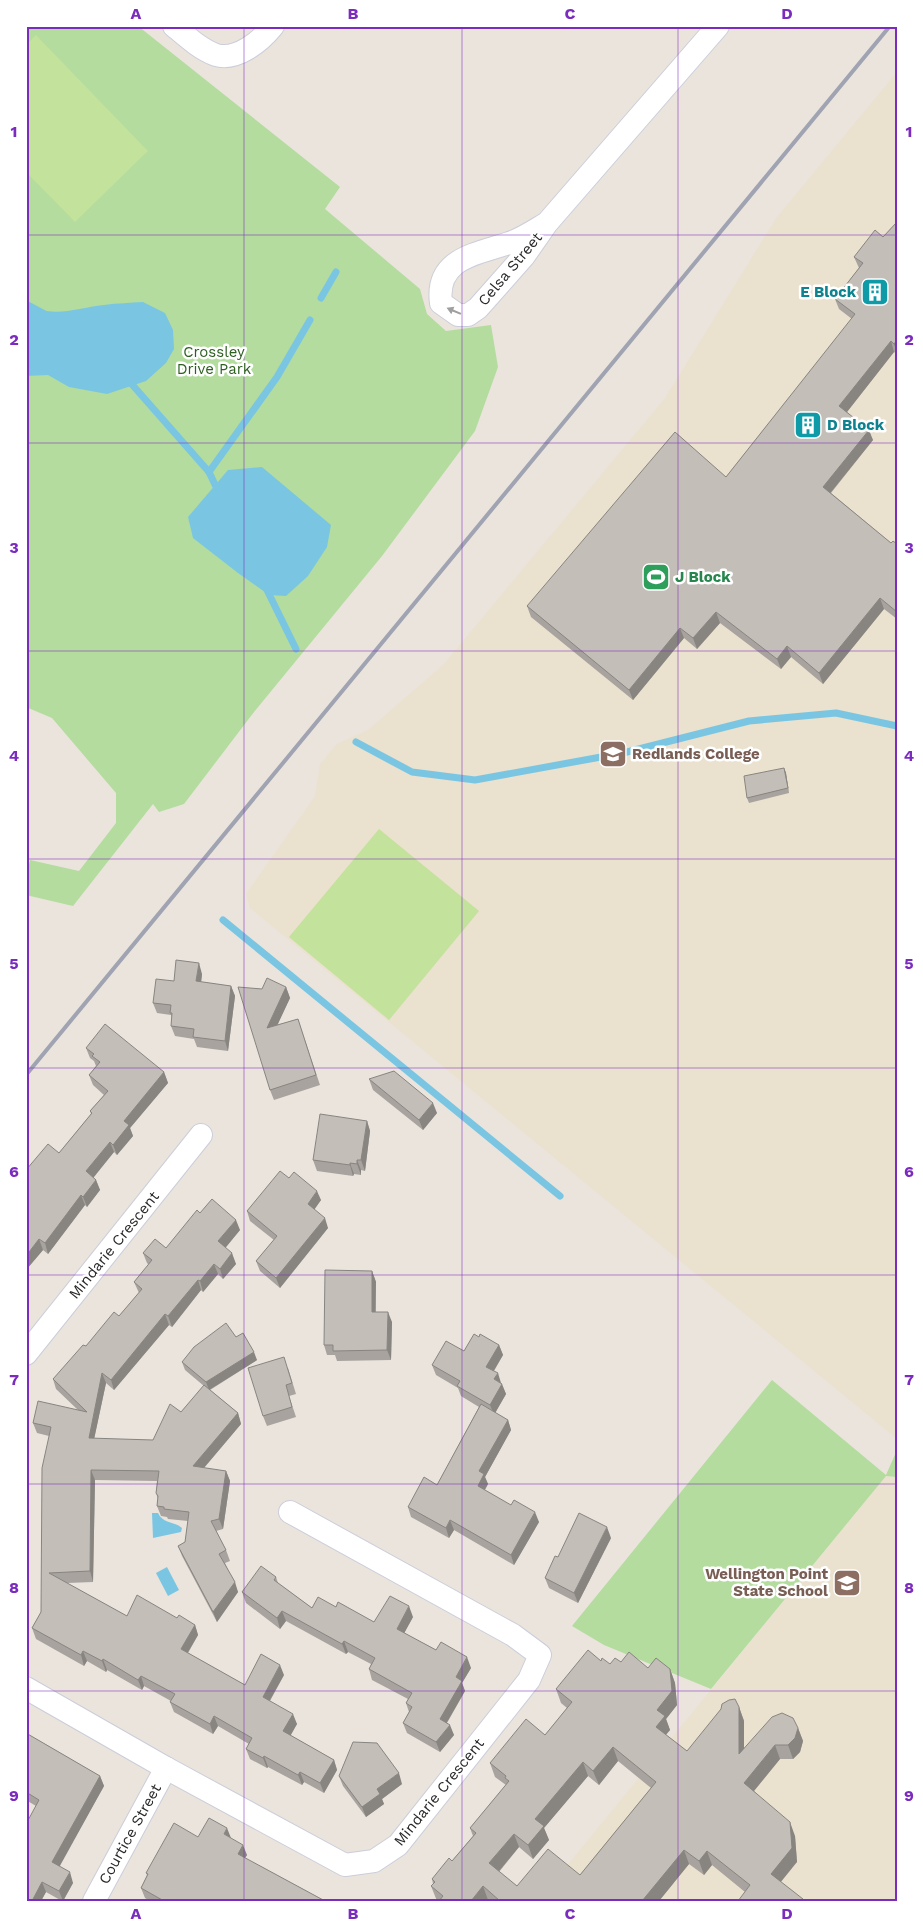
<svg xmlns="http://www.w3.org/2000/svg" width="923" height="1927" viewBox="0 0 923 1927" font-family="'Work Sans',sans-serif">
<rect width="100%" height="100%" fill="#eae4dd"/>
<g fill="#eae1ce">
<path d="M897,72V1439L250,908L246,894L315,796L320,764L337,744L368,730L443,665L665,398L777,217Z"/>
<path d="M886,1476L897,1477V1901H538Z"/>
</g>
<g fill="#b3dc9e">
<path d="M26,26H138L340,187L325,209L420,289L427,314L446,331L491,325L498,367L475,431L382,556L254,712L184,804L159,812L153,804L73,906L26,895V877L30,860L79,871L116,823V793L52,718L26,707Z"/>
<path d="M772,1380L886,1475L897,1450V1477L886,1476L711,1689L604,1645L572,1626Z"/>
</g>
<g fill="#c3e29b">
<path d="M36,35L148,151L75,222L26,172V45Z"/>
<path d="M379,829L479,911L389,1020L289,937Z"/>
</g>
<g fill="#7ac6e2">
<path d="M143,302L165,313L173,330L174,349L166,363L146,381L107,394L69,387L48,375L26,376V304C53,319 76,308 104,305C117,303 130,303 143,302Z"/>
<path d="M262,467L331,525L327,547L308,576L286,596L269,595L238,573L193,538L188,517L228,470Z"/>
<path d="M152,1513H158C163,1524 174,1521 182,1528L181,1532L153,1538Z"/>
<path d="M167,1567L179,1590L168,1596L156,1573Z"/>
</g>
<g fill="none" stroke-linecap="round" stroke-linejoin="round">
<g stroke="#7ac6e2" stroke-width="7">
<path d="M321,298L336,272"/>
<path d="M26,304L43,313"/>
<path d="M129,381L209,472L219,493"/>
<path d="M209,472L277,377L310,320"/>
<path d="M266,588L296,649"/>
<path d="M356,742L412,772L475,780L623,753L749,721L836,713L897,726"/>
<path d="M223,920L560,1196"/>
</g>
<g stroke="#cbceda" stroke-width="24">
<g id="street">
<path d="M174,26C187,37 200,49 216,55C237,61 261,41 273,26"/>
<path d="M547,223C535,230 522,239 509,243C477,254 435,258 441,303L458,315H468L478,308L524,256L547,223L718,26"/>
<path d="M26,1354L201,1135"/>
<path d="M26,1688L166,1768L345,1865L374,1861L398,1845L529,1680L540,1655L513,1635L290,1512"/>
<path d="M94,1901L166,1768"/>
</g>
</g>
<use href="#street" stroke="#fff" stroke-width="22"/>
<path stroke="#a0a3b2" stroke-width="4" d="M26,1075L890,26"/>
</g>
<g fill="#a8a39e" fill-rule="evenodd">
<path d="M897,222V354L894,352L847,412L873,440L831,493L891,543L897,544V619L884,609L823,684L791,657L781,669L720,623L697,649L684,638L633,700L531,617L527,606L726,477L852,319L839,309L835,299L859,268L854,257L883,237Z"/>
<path d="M784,768L786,773L789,793L749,803L747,798Z"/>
<path d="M202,974L201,982L231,986L235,996L228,1051L197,1047L194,1039L175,1036L171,1026L172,1018L171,1015L157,1013L153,1003L174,981Z"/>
<path d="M286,987L290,998L277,1025L298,1019L320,1085L274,1100L270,1090L262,989Z"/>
<path d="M86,1048L164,1072L168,1083L130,1128L133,1136L117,1155L114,1152L93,1177L96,1180L100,1190L87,1207L85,1205L48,1254L43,1250L26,1270V1170L59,1153L91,1114L90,1111L104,1095L93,1085L89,1075L96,1066L94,1061L90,1058Z"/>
<path d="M369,1079L437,1113L423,1130L373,1090Z"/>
<path d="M367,1121L370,1131L365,1171L361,1170V1175L354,1174L353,1176L317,1171L313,1160Z"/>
<path d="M289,1178L321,1200L314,1210L328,1228L280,1288L260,1271L256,1261L274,1240L250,1221L247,1211Z"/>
<path d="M200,1213L240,1230L225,1248L236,1264L223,1279L218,1274L203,1292L201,1290L172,1327L169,1325L114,1390L106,1383L94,1439L153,1440L181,1412L204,1386L185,1370L182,1362L236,1337L257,1360L210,1390L238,1413L241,1424L204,1468L226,1471L230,1481L223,1529L216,1531L226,1550L230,1561L225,1563L238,1592L217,1622L182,1556L178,1546L185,1542L188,1521L168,1519L167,1517L161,1516L157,1506L158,1499L156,1493L157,1481L95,1480L93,1582L67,1583L127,1616L177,1618L195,1625L198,1635L188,1653L245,1685L284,1675L270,1701L297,1724L290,1735L334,1760L337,1770L324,1793L304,1782L302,1785L268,1767L267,1768L250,1759L246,1749L249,1744L218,1726L213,1734L174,1712L170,1702L171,1701L144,1686L142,1690L107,1670L106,1672L87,1661L84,1666L36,1639L32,1628L41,1612L49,1436L37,1433L33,1423L78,1410L56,1389L53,1379L86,1346L119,1316L139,1293L134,1282L149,1265L147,1263L143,1253L166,1248Z"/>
<path d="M372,1271L376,1282V1312L392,1322L391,1360L337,1361L335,1355H327L324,1345Z"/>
<path d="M479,1337L499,1345L503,1355L494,1371L501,1383L506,1394L495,1413L508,1420L511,1430L485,1477L488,1484L485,1490L539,1522L514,1565L454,1530L449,1538L411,1517L408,1507L437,1485L479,1407L461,1396L458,1388L436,1375L432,1365L464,1351Z"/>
<path d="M288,1368L296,1394L289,1396L296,1417L267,1426L263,1416Z"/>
<path d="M611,1538L578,1603L549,1588L545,1578L558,1557Z"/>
<path d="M276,1577L278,1583L312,1608L336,1607L374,1622L413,1617L404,1633L471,1668L462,1683L465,1691L447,1723L454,1735L440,1752L407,1733L403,1723L409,1712L406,1703L408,1699L372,1680L369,1669L371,1664L348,1652L346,1654L286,1621L280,1629L246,1603L242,1592Z"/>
<path d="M601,1661L610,1664L621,1662L648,1668L670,1669L675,1683L677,1705L666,1719L670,1730L666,1735L687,1751L739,1707L744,1721V1748L798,1728L803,1741L800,1752L793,1759H780L754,1791L795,1836L797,1862L745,1892L712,1865L704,1875L689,1864L659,1901H489L488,1900L487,1901H437L431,1886L433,1884L432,1879L452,1861L473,1836L470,1828L506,1785L495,1777L490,1763L545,1735L567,1708L561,1703L556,1689ZM618,1761L651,1788L580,1875L517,1886L499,1872L519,1847L533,1859L549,1840L544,1828L588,1776L599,1785Z"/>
<path d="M26,1733L100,1776L104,1786L59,1866L73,1883L63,1901H62L46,1892L41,1901H26L36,1806L26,1800Z"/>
<path d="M339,1776L402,1784L382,1799L384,1804L366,1817L343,1786Z"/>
<path d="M198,1837L231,1838L247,1855L245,1858L325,1901H150L145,1898L141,1888L147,1875L146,1873Z"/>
</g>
<g fill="#888581">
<path d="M897,340V352L894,344Z"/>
<path d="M891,341L894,352L843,417L839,406Z"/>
<path d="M869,430L873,440L827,497L823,487Z"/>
<path d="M880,598L884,609L823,684L819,673Z"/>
<path d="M716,612L720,623L697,649L693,638Z"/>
<path d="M680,628L684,638L633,700L629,690Z"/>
<path d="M787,646L791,657L781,669L777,659Z"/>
<path d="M784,768L786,773L789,793Z"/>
<path d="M199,963L202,974L200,992L196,981Z"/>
<path d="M231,986L235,996L228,1051L225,1041Z"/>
<path d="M286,987L290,998L271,1039L267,1028Z"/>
<path d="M164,1072L168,1083L130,1128L133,1136L117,1155L113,1145L124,1121Z"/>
<path d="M433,1103L437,1113L423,1130L419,1120Z"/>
<path d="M367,1121L370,1131L365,1171L361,1160Z"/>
<path d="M110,1142L114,1152L90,1182L86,1171Z"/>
<path d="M357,1160L361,1170V1175L357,1164Z"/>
<path d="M350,1163L354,1174L353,1176L350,1165Z"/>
<path d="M96,1180L100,1190L87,1207L83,1197Z"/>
<path d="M317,1191L321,1200L311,1214L308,1204Z"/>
<path d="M81,1195L85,1205L48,1254L45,1243Z"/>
<path d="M325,1218L328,1228L280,1288L276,1278Z"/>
<path d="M236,1220L240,1230L222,1252L218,1241Z"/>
<path d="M39,1239L43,1250L26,1270V1256Z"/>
<path d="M232,1253L236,1264L223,1279L220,1269Z"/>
<path d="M214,1264L218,1274L203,1292L200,1281Z"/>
<path d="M372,1271L376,1282L375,1322L372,1312Z"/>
<path d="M198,1280L201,1290L172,1327L168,1316Z"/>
<path d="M388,1312L392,1322L391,1360L387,1350Z"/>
<path d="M165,1314L169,1325L114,1390L111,1380Z"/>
<path d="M499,1345L503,1355L490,1377L486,1367Z"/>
<path d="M254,1352L257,1360L209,1390L206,1382Z"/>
<path d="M102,1373L106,1383L92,1449L89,1438Z"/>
<path d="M498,1373L501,1383L494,1379Z"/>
<path d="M502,1384L506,1394L494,1415L490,1405Z"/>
<path d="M238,1413L241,1424L197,1476L193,1466Z"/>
<path d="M508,1420L511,1430L485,1477L488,1484L481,1496L478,1486L479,1471Z"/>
<path d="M91,1470L95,1480L93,1582L90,1571Z"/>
<path d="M226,1471L230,1481L223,1529L219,1519Z"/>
<path d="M535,1512L539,1522L514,1565L511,1555Z"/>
<path d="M450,1520L454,1530L449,1538L446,1528Z"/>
<path d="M607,1527L611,1538L578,1603L574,1593Z"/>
<path d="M235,1582L238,1592L217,1622L213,1612Z"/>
<path d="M409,1606L413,1617L401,1639L397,1629Z"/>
<path d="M282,1611L286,1621L280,1629L277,1618Z"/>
<path d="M195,1625L198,1635L184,1659L181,1649Z"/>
<path d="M344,1641L348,1652L346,1654L342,1644Z"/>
<path d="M83,1651L87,1661L84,1666L81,1655Z"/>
<path d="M467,1657L471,1668L462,1683L465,1691L443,1729L440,1719L456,1677Z"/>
<path d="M103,1659L107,1670L106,1672L102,1661Z"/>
<path d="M280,1665L284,1675L266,1707L263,1697Z"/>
<path d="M670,1669L675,1683L677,1705L666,1719L670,1730L661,1740L656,1727L657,1710Z"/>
<path d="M141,1676L144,1686L142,1690L138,1680Z"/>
<path d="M739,1707L744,1721V1768L739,1754Z"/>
<path d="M293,1714L297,1724L287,1742L283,1731Z"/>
<path d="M214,1716L218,1726L213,1734L210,1724Z"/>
<path d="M450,1725L454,1735L440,1752L436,1742Z"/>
<path d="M798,1728L803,1741L800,1752L793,1759L788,1745Z"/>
<path d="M775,1745L780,1759L749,1797L744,1783Z"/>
<path d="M613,1747L618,1761L599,1785L593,1771Z"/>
<path d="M264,1756L268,1767L267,1768L263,1758Z"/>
<path d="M334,1760L337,1770L324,1793L320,1783Z"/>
<path d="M583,1762L588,1776L544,1828L549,1840L533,1859L528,1845L535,1819Z"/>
<path d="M300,1772L304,1782L302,1785L298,1775Z"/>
<path d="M399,1773L402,1784L382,1799L384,1804L366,1817L362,1807L377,1789Z"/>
<path d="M100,1776L104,1786L56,1873L52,1862Z"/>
<path d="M790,1822L795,1836L797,1862L776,1888L771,1874Z"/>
<path d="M227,1828L231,1838L224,1834Z"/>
<path d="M514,1834L519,1847L494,1877L489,1863Z"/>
<path d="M243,1845L247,1855L241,1864L238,1854Z"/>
<path d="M684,1850L689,1864L659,1901H642Z"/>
<path d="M707,1851L712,1865L704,1875L699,1861Z"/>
<path d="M70,1872L73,1883L63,1901L59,1891Z"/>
<path d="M42,1882L46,1892L41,1901H32Z"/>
<path d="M483,1886L488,1900L487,1901H471Z"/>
</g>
<g fill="#c3beb8" stroke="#888581" fill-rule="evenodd">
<path d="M897,222V340L894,344L891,341L839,406L869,430L823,487L891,543L893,541L897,544V612L880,598L819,673L787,646L777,659L716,612L693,638L680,628L629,690L527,606L675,432L726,477L855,314L835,299L863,263L854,257L875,230L883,237Z"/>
<path d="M784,768L788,788L747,798L744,776Z"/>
<path d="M176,960L199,963L196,981L231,986L225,1041L193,1037L194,1029L171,1026L172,1013H170L171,1005L153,1003L156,979L174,981Z"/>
<path d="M267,978L286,987L267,1028L298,1019L316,1075L270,1090L238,987L262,989Z"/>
<path d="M105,1024L164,1072L124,1121L129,1125L113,1145L110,1142L86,1171L96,1180L83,1197L81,1195L45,1243L39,1239L26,1256V1170L48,1144L59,1153L92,1113L90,1111L108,1091L89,1075L100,1062L92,1056L94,1054L86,1048Z"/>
<path d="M394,1071L433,1103L419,1120L369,1079Z"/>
<path d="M320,1114L367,1121L361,1160H357V1164L350,1163V1165L313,1160Z"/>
<path d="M280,1171L289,1178L294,1172L317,1191L308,1204L325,1218L276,1278L256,1261L277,1236L247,1211Z"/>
<path d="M212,1199L236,1220L218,1241L232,1253L220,1269L214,1264L200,1281L198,1280L168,1316L165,1314L111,1380L102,1373L89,1438L153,1440L170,1404L181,1412L204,1385L238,1413L193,1466L226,1471L219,1519L211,1521L226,1550L219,1554L235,1582L213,1612L178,1546L185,1542L189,1512L164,1509V1507L157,1506L158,1496L156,1493L159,1471L91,1470L90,1571L49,1573L127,1616L137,1595L177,1618L179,1615L195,1625L181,1649L245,1685L261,1654L280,1665L263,1697L293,1714L283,1731L334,1760L320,1783L300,1772L298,1775L264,1756L263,1758L246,1749L252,1738L214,1716L210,1724L170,1702L175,1694L141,1676L138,1680L103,1659L102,1661L83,1651L81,1655L32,1628L41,1612L42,1468L51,1427L33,1423L38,1401L87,1412L53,1379L83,1345L86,1346L114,1312L119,1316L142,1289L134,1282L152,1260L143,1253L155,1239L166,1248L197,1210L200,1213Z"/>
<path d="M325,1270L372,1271V1312H388L387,1350L333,1351V1345H324Z"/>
<path d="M226,1323L236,1337L243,1333L254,1352L206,1382L182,1362L194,1347Z"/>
<path d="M474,1334L479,1337L480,1334L499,1345L486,1367L498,1373L494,1379L502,1384L490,1405L457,1386L460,1381L432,1365L446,1341L464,1351Z"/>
<path d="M284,1357L292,1383L286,1385L292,1407L263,1416L248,1368Z"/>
<path d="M481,1404L508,1420L479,1471L484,1474L478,1486L511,1505L514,1500L535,1512L511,1555L450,1520L446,1528L408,1507L424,1477L437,1485Z"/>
<path d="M579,1513L607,1527L574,1593L545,1578L555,1556L558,1557Z"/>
<path d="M261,1566L276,1577L274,1580L312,1608L318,1597L336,1607L338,1602L374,1622L390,1596L409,1606L397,1629L436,1650L441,1642L467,1657L456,1677L462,1681L440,1719L450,1725L436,1742L403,1723L412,1707L406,1703L412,1693L369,1669L375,1658L344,1641L342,1644L282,1611L277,1618L242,1592Z"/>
<path d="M588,1650L601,1661L602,1658L610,1664L615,1658L621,1662L629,1652L648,1668L656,1658L670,1669L672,1691L657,1710L665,1716L656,1727L687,1751L721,1709L722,1704L729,1700L735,1699L739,1707V1754L772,1717L782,1713L793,1718L798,1728L795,1738L788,1745H775L744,1783L790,1822L792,1848L771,1874L803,1899L802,1901H738L750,1885L707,1851L699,1861L684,1850L642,1901H500L483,1886L471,1901H439L443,1896L431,1886L435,1882L432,1879L449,1858L452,1861L476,1833L470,1828L509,1781L505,1778L506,1776L490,1763L526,1719L545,1735L572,1702L556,1689ZM613,1747L656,1782L580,1875L548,1849L517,1886L489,1863L514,1834L528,1845L544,1826L535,1819L583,1762L593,1771Z"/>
<path d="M26,1733L100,1776L52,1862L70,1872L59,1891L42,1882L32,1901H26V1824L39,1800L26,1792Z"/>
<path d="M353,1742L377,1743L399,1773L377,1789L380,1794L362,1807L339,1776Z"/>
<path d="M209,1818L227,1828L224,1834L243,1845L238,1854L325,1901H164L141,1888L148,1874L146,1873L174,1823L198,1837Z"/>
</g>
<defs><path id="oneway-solid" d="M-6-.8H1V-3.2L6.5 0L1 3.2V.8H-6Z" transform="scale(1.25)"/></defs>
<use fill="#9f9f9f" href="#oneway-solid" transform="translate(454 311) rotate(-157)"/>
<path fill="none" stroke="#7b2cbf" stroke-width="1" stroke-opacity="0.55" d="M244,26V1901M462,26V1901M678,26V1901M26,235H897M26,443H897M26,651H897M26,859H897M26,1068H897M26,1275H897M26,1484H897M26,1691H897"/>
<defs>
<g id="building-square" transform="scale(1.4375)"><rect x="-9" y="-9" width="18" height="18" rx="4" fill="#0f9aa8" stroke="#fff"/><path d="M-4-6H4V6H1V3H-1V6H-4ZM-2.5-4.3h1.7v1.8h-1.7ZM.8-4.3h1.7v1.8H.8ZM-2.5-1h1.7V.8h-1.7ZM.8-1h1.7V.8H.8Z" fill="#fff"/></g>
<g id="stadium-square" transform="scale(1.4375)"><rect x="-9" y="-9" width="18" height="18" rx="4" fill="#2e9e5b" stroke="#fff"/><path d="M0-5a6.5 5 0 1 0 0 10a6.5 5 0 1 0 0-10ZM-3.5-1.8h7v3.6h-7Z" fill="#fff"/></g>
<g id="school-square" transform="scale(1.4375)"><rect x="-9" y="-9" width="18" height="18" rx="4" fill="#8d6e63" stroke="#fff"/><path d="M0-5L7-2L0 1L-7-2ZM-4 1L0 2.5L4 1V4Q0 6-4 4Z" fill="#fff"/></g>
</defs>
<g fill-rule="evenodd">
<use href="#building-square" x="875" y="292"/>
<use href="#building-square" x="808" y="425"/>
<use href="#stadium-square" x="656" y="577"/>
<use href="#school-square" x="613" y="754"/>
<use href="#school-square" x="847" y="1583"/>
</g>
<g text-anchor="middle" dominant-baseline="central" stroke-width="5" stroke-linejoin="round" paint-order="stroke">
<g font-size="15" fill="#292929" stroke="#fff">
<text transform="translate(510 269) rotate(-50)">Celsa Street</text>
<text transform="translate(114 1245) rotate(-51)">Mindarie Crescent</text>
<text transform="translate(439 1792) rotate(-51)">Mindarie Crescent</text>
<text transform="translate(130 1834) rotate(-61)">Courtice Street</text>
</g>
<g font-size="15" font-weight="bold" fill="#0d838f" stroke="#fff" text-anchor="end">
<text x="856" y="292">E Block</text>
<text x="827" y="425" text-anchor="start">D Block</text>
</g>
<g font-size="15" fill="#2d5f21" stroke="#fff">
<text x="214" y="352">Crossley<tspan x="214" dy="17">Drive Park</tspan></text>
</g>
<g font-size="15" font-weight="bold" fill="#27864d" stroke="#fff" text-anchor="start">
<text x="675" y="577">J Block</text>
</g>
<g font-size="15" font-weight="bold" fill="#785e54" stroke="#fff" text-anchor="start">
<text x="632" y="754">Redlands College</text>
<text x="828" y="1574" text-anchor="end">Wellington Point<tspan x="828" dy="17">State School</tspan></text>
</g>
</g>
<rect width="923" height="1927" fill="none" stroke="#ffffff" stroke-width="55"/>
<rect x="28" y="28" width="868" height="1872" fill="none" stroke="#7b2cbf" stroke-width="2"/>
<g font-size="16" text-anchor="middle" font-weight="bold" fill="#7b2cbf">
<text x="136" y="19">A</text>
<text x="353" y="19">B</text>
<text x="570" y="19">C</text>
<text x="787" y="19">D</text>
<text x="14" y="137">1</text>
<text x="909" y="137">1</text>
<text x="14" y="345">2</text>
<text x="909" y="345">2</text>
<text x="14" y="553">3</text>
<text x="909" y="553">3</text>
<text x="14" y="761">4</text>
<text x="909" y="761">4</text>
<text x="14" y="969">5</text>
<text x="909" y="969">5</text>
<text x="14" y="1177">6</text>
<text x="909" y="1177">6</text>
<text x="14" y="1385">7</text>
<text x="909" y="1385">7</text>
<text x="14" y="1593">8</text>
<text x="909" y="1593">8</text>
<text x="14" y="1801">9</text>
<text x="909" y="1801">9</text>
<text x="136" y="1919">A</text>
<text x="353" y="1919">B</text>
<text x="570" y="1919">C</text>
<text x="787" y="1919">D</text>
</g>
</svg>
